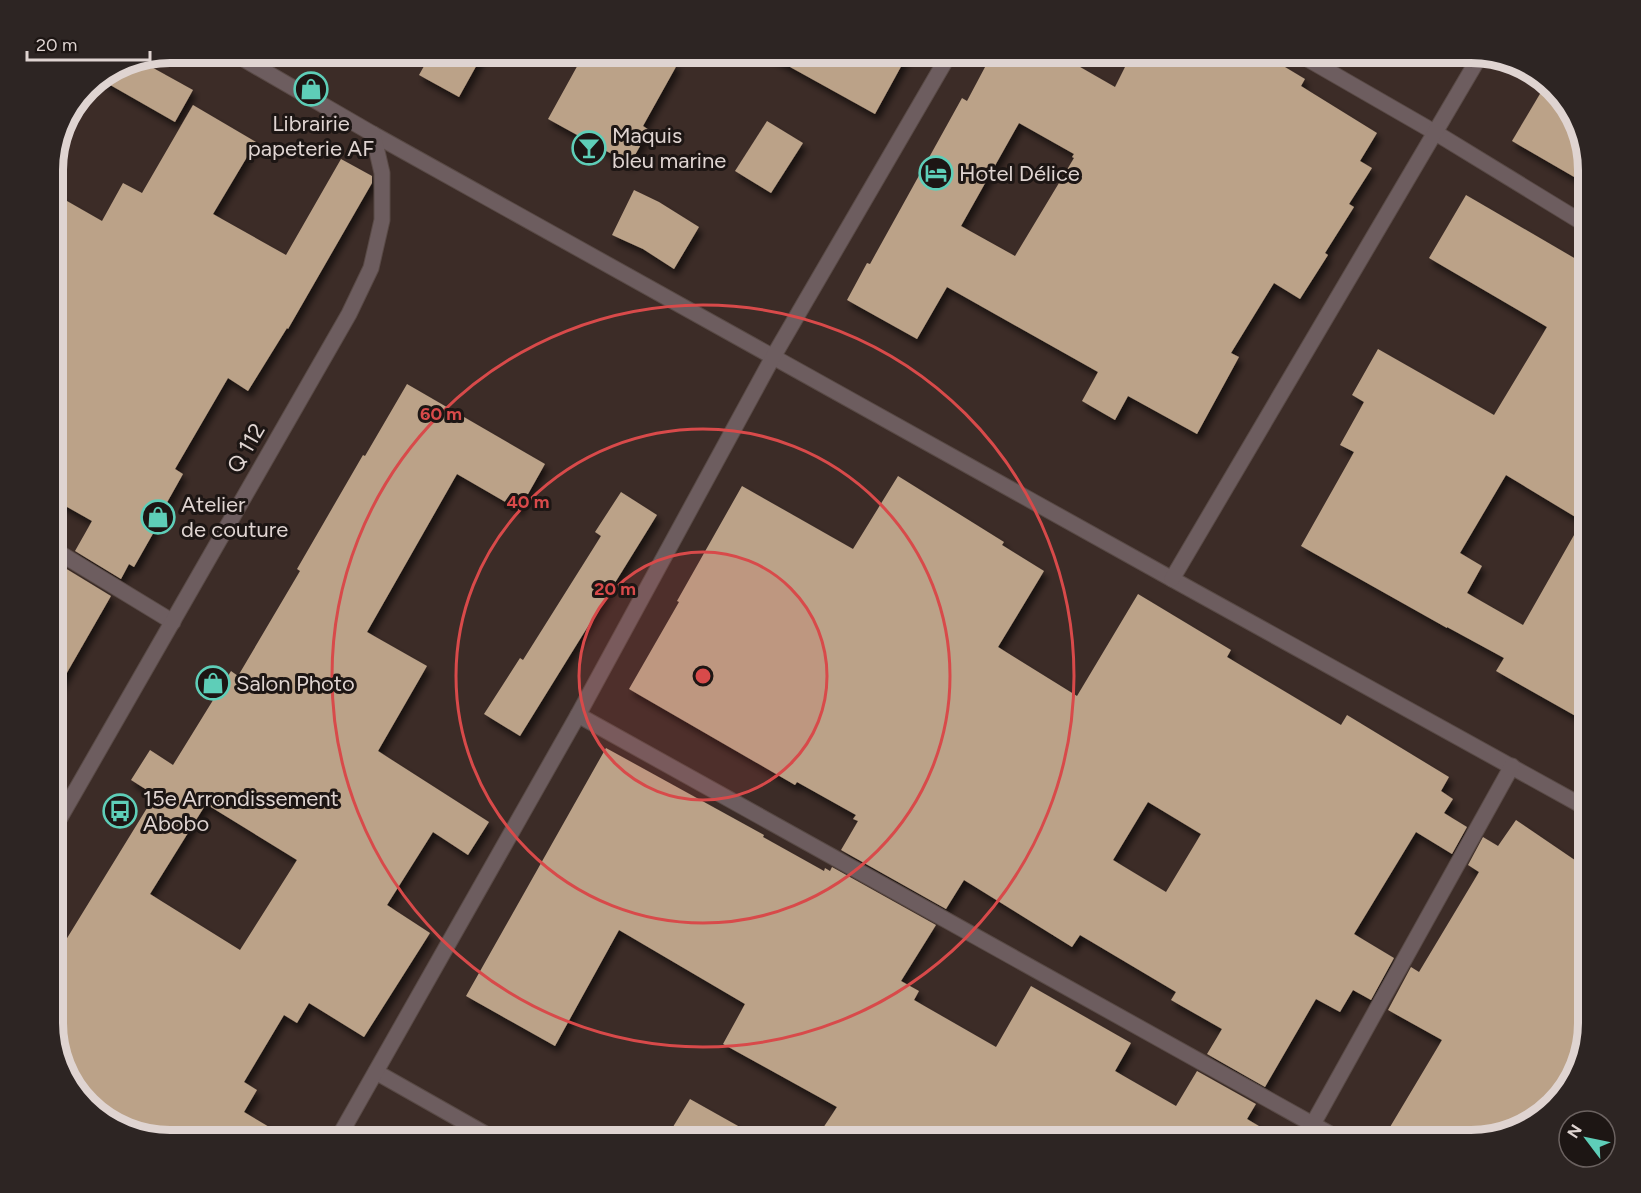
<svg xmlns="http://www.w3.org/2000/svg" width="1641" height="1193" viewBox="0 0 1641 1193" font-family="Figtree,sans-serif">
<defs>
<filter id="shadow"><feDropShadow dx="3.5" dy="6" stdDeviation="3" flood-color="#0009"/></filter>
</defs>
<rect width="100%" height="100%" fill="#3c2c27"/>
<g fill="#bba288" fill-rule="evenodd" filter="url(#shadow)">
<path d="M432,52H484L459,97L419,75Z"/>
<path d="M585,52H657L677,65L643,126L649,130L630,164L548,119Z"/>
<path d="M763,52H909L875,114Z"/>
<path d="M993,52H1054L1115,87L1128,61L1133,63L1138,52H1260L1305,79L1301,86L1377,133L1360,161L1372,168L1349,204L1354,207L1325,253L1328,255L1300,299L1274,283L1231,353L1239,357L1197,434L1128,396L1115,420L1082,401L1098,372L947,287L917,339L847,300L867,263L870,264L962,98L967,101ZM1019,123L1074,154L1072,157L1074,158L1015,256L961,226Z"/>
<path d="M137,59L193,90L175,122L98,78L125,61Z"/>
<path d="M1547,82L1576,118L1588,169V185L1512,141Z"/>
<path d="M193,105L256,142L213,214L286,255L341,159L372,176V183L288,329L287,328L248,391L228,378L175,469L183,474L160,515L163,516L134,567L129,564L121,579L75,551L92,521L53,499V193L102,221L123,183L142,193Z"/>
<path d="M767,121L803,143L771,193L735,171Z"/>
<path d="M634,190L659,202L699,227L674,269L643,249L612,235Z"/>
<path d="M1466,195L1588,266V600L1574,625L1588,634V723L1496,671L1504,658L1447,627V628L1301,546L1354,452L1340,445L1364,402L1352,395L1378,349L1494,415L1547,327L1429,258ZM1506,475L1582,521L1523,625L1467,593L1482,566L1460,553Z"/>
<path d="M407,384L545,464L519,510L457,474L367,632L427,666L378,751L489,822L468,855L433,832L387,905L430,933L364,1037L309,1003L297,1023L284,1015L244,1082L257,1090L244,1112L291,1140H169L99,1116L65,1075L53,1031V961L155,795L131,780L150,750L173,765L231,671L238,676L300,571L297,569L363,455L365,456ZM206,804L297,860L240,950L150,894Z"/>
<path d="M898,476L1004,542L1002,545L1044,571L998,647L1077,696L1138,594L1231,650L1227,657L1341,725L1347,715L1449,777L1441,791L1453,799L1444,813L1467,827L1452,854L1416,832L1354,934L1394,958L1371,1000L1353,990L1340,1012L1316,999L1265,1087L1207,1054L1222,1029L1171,1000L1176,992L1080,935L1072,947L964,880L946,909L841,850L858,821L853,819L856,815L797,782L795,785L629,689L679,602L677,601L742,486L853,549ZM1148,802L1201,834L1166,892L1113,860Z"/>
<path d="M621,492L657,515L520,736L484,714L520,658L523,660L601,536L595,532Z"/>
<path d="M65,568L111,596L53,697V590Z"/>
<path d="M606,748L764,835L763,837L824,871L825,868L830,871L832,867L936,925L901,981L919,991L914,1000L996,1047L1031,986L1131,1043L1115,1071L1176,1106L1197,1071L1256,1104L1247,1119L1283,1140H983L961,1127L952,1140H815L837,1107L723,1044L745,1004L619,930L555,1046L466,996Z"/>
<path d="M1516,820L1588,869V1024L1564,1094L1555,1102L1544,1096L1527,1125L1523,1128L1471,1140H1413L1390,1127L1442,1040L1388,1010L1411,967L1419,972L1479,872L1468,865L1483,837L1498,846Z"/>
<path d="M690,1099L763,1140H665Z"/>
</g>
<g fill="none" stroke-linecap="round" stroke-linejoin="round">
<g stroke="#594a46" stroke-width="17">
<g id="minor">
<path d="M1297,53L1436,133L1588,226"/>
<path d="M373,134L1172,579L1588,809"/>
<path d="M53,549L173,622"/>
<path d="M1172,579L1480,56"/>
<path d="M578,715L1341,1140"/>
<path d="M376,1072L496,1140"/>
<path d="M337,1140L578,715L773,357L950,53"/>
<path d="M1304,1140L1512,766"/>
</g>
</g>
<g stroke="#594a46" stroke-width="17">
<path id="tertiary" d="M53,830L349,314L371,268L382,220V173L373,134L233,53"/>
</g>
<use href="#minor" stroke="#6d5d5f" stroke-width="15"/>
<use href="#tertiary" stroke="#6d5d5f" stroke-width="15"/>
</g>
<circle cx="703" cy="676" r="124" fill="#d84a4a" fill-opacity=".12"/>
<g fill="none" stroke="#d84a4a" stroke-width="3">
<circle cx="703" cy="676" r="124"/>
<circle cx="703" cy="676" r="247"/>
<circle cx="703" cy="676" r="371"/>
</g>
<defs>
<g id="shop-ring" transform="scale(1.725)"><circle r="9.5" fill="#1d1614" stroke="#5eceb8" stroke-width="1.5"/><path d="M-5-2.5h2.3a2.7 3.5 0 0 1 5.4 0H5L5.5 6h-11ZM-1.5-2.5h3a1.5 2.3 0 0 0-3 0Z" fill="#5eceb8"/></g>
<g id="bar-ring" transform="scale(1.725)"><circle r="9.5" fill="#1d1614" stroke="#5eceb8" stroke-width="1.5"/><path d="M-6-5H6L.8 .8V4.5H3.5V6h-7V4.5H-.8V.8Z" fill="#5eceb8"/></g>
<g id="hotel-ring" transform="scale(1.725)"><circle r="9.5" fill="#1d1614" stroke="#5eceb8" stroke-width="1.5"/><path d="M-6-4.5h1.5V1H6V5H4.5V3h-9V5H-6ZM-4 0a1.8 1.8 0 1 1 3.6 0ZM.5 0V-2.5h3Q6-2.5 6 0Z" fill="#5eceb8"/></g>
<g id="bus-ring" transform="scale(1.725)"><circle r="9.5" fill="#1d1614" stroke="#5eceb8" stroke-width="1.5"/><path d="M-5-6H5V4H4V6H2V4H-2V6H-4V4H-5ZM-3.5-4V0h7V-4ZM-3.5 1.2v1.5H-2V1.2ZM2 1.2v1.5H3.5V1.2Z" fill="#5eceb8"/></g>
</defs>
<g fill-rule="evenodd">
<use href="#shop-ring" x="311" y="89"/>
<use href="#bar-ring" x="589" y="148"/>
<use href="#hotel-ring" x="936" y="173"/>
<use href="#shop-ring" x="158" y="517"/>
<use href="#shop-ring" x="213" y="683"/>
<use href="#bus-ring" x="120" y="811"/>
</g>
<g text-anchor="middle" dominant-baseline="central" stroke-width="6" stroke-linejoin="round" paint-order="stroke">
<g font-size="22" fill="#dfd4d1" stroke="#1d1614" text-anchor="start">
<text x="311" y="123" text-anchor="middle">Librairie<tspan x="311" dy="25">papeterie AF</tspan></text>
<text x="612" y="135">Maquis<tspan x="612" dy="25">bleu marine</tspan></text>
<text x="959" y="173">Hotel Délice</text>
<text x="181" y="504">Atelier<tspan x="181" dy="25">de couture</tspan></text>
<text x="236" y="683">Salon Photo</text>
<text x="143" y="798">15e Arrondissement<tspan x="143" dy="25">Abobo</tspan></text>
</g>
<g font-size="22" fill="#dfd4d1" stroke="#1d1614">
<text transform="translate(246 448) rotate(-60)">Q 112</text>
</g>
</g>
<path d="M0 0H1641V1193H0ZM170 63H1471A107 107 0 0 1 1578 170V1023A107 107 0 0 1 1471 1130H170A107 107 0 0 1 63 1023V170A107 107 0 0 1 170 63Z" fill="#2d2523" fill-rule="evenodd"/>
<path fill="none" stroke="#dfd4d1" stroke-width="8" d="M170 63H1471A107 107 0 0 1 1578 170V1023A107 107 0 0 1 1471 1130H170A107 107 0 0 1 63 1023V170A107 107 0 0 1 170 63Z"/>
<circle cx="703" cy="676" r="9" fill="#d84a4a" stroke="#1d1614" stroke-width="3"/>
<g font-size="18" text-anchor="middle" font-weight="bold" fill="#d84a4a" stroke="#1d1614" stroke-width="6" stroke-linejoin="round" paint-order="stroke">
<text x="441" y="420">60 m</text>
<text x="528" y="508">40 m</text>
<text x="615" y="595">20 m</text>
</g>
<g transform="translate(1587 1139) rotate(302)"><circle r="28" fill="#1d1614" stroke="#6b6260" stroke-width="1.5"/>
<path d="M0-4.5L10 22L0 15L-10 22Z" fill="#5eceb8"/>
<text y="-9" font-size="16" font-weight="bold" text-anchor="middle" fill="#dfd4d1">N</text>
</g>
<path d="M27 51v9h123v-9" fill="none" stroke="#dfd4d1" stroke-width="3"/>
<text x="36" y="51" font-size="18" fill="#dfd4d1" stroke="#1d1614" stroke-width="4.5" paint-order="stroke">20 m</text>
</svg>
